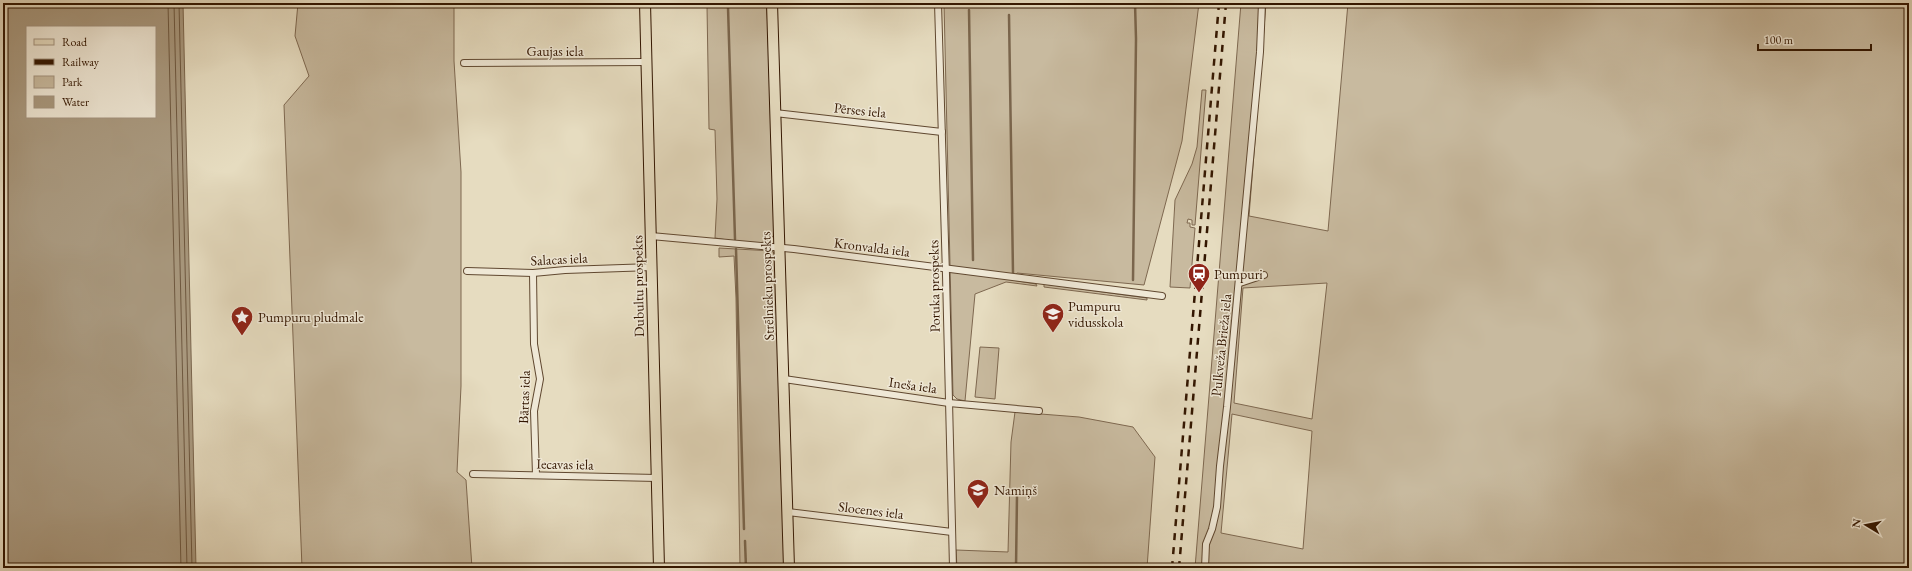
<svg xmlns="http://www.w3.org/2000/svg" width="1912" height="571" viewBox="0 0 1912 571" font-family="'EB Garamond',serif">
<rect width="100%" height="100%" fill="#e6dcc0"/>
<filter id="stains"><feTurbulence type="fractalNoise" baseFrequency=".005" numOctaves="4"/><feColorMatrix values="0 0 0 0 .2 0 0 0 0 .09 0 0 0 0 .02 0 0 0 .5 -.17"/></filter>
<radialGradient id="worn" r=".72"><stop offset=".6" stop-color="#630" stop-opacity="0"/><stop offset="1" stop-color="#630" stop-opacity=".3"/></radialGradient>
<g fill="#c8ba9f" stroke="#7e6850" fill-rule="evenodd">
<path d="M298,3H454V61L461,172V386L457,472L466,480L472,568H302L284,105L309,76L295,36Z"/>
<path d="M756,3L767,7L775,234C763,251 732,240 715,238L717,199L715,130L709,129L707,6Z"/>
<path d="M944,3H1199L1182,141L1144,285L1017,273L1012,280L1036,284L1037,286L1006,282L975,294L965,401L957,399L953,395Z"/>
<path d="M1241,3H1266L1249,216L1328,231L1348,3H1909V568H1195ZM1327,283L1312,419L1234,403L1243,288ZM1232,414L1312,431L1303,549L1221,533Z"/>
<path d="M1202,90H1206L1195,225H1192V220L1188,219L1187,223H1190V227L1195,228L1190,288L1170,287L1175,200L1192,164L1197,147Z"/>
<path d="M719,248L772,251L776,256L786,568H740L736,298L734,256L719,257Z"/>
<path d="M1044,284L1147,298V300L1044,287Z"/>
<path d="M980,347L999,348L995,399L975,397Z"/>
<path d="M1015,412L1079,417L1133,427L1155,457L1147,568H957L956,550L1008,552L1011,442Z"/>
</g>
<path fill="#a9997f" stroke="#7a654c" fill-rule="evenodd" d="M3,3H183L196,568H3ZM27,27H155V117H27Z"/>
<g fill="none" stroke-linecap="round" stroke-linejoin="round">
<g stroke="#6e5840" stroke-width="1">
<path d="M168,3L181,568"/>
<path d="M174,3L187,568"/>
<path d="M179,3L192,568"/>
</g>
<g stroke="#7a654c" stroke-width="2.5">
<path d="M1009,3V6"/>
<path d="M728,7L735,239"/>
<path d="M969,10L973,260"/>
<path d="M1009,15L1013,273"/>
<path d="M736,249L744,529"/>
<path d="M1133,280L1136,39L1135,3"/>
<path d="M745,541L746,568"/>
<path d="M979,568V565L991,568"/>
<path d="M1016,568L1017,495"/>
</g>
<g stroke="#604830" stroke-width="8">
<g id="minor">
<path d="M938,3L946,275L953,568"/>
<path d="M464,63L647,62"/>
<path d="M775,113L942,132"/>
<path d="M651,236L794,249L1162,296"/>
<path d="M467,271L533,273L565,270L652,267"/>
<path d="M533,273L534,344L540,379L534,411L536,475"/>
<path d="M1240,283L1264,275"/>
<path d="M784,379L949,403L1039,411"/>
<path d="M473,474L657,478"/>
<path d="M788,512L952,532"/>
<path d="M1205,568L1206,544L1212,529L1217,507L1220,466L1227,407L1260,52L1262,3"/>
</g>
</g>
<g stroke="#331600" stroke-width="12">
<g id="primary">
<path d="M645,3L659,568"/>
<path d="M772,3L789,568"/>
</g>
</g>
<use href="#minor" stroke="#efe8d6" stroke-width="6"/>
<use href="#primary" stroke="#e6dcc0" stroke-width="10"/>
<g stroke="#331600" stroke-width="2.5" stroke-dasharray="7 7" stroke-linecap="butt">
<path d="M1172,568L1219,3"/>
<path d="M1179,568L1226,3"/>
</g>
</g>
<defs>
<g id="station-pin" transform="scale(1.15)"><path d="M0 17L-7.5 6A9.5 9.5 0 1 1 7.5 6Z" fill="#8f2418" stroke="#efe8d6"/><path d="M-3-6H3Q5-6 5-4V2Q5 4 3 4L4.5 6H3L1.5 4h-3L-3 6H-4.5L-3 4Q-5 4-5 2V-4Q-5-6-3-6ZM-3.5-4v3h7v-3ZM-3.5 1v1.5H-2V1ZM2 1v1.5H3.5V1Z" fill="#fff"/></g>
<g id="school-pin" transform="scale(1.15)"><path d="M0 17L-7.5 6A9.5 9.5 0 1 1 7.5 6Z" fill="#8f2418" stroke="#efe8d6"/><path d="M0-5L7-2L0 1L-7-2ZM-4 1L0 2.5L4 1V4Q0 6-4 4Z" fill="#fff"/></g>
<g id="sight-pin" transform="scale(1.15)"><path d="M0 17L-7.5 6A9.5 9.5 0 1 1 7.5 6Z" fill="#8f2418" stroke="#efe8d6"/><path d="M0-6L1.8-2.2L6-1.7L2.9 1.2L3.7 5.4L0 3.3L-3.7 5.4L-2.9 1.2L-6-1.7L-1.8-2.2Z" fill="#fff"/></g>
</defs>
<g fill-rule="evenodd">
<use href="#station-pin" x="1199" y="274"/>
<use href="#school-pin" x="1053" y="314"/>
<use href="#sight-pin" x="242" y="317"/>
<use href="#school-pin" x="978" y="490"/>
</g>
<g text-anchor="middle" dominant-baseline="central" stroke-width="3" stroke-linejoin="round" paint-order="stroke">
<g font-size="14" fill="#331600" stroke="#efe8d6">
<text x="555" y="51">Gaujas iela</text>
<text transform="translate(860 110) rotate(6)">Pērses iela</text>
<text transform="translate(872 247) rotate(7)">Kronvalda iela</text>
<text transform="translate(559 259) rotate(-3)">Salacas iela</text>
<text transform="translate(638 286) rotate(-91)">Dubultu prospekts</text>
<text transform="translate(767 286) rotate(-92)">Strēlnieku prospekts</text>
<text transform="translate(934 286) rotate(-91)">Poruka prospekts</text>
<text transform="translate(1221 345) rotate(-84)">Pulkveža Brieža iela</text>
<text transform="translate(913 385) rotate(8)">Ineša iela</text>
<text transform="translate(524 397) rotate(-88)">Bārtas iela</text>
<text transform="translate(565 464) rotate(1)">Iecavas iela</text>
<text transform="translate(871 510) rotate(7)">Slocenes iela</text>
</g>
<g font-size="14" fill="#331600" stroke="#efe8d6" text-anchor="start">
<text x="1214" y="274">Pumpuri</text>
<text x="1068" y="306">Pumpuru<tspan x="1068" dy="16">vidusskola</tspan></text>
<text x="258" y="317">Pumpuru pludmale</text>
<text x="994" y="490">Namiņš</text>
</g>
</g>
<rect width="1912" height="571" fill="none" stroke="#e6dcc0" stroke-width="16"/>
<rect x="4" y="4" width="1904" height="563" fill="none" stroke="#331600" stroke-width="2"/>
<rect x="8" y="8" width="1896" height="555" fill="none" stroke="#331600"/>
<rect x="26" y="26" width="130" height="92" fill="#efe8d6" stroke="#a49480"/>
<rect x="34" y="39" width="20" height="6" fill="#e6dcc0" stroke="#a49480"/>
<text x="62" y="46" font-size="12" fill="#331600">Road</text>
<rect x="34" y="59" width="20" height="6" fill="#331600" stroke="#a49480"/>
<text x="62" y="66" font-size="12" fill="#331600">Railway</text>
<rect x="34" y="76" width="20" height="12" fill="#c8ba9f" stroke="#a49480"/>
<text x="62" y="86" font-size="12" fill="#331600">Park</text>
<rect x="34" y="96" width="20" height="12" fill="#a9997f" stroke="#a49480"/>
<text x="62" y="106" font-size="12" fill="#331600">Water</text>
<g transform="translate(1866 525) rotate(280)" stroke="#efe8d6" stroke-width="3" paint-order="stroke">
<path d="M0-3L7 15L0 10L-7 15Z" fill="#331600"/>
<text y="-6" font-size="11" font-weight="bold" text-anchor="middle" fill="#331600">N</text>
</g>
<path d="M1758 44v6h113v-6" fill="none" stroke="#331600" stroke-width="2"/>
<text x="1764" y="44" font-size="12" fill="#331600" stroke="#efe8d6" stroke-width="3" paint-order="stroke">100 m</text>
<rect width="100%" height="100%" filter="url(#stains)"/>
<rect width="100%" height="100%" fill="url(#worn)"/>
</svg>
